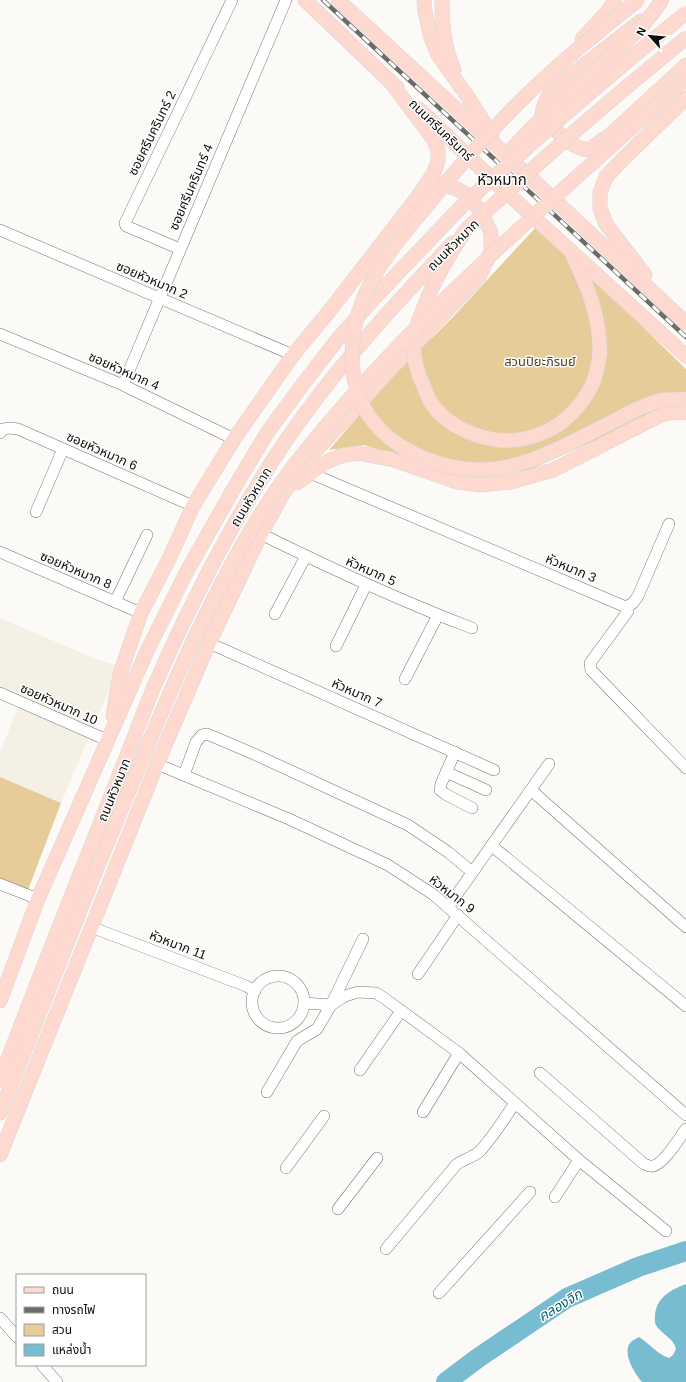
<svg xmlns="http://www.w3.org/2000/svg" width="686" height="1382" viewBox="0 0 686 1382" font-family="Arial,'Noto Sans Thai',sans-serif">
<rect width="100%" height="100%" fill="#fcfaf6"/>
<path fill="#f5f0e5" d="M0,618L96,659L119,666L61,803L0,777V753L16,712L24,697L0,687Z"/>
<g fill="#e5cc98">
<path d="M538,225L686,369V406L636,419L596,440L529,470L474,477L418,462L364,445L329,450L391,378L452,318Z"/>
<path d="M0,777L61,803L28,890L0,879Z"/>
</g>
<path fill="#78bcd2" d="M686,1284V1382H642C635,1374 621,1352 631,1342C633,1340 637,1338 639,1337C649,1343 657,1354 669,1358L673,1355L676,1349C674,1338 662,1335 656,1325C654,1322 655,1319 655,1316C656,1298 670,1290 686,1284Z"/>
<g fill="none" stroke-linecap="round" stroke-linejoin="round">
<path stroke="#78bcd2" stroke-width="20" d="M446,1382L478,1358L567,1298L638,1267L686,1251"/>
<g stroke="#767571" stroke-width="12">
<g id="minor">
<path d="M0,230L293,355"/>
<path d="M180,249L126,226L125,223L232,0"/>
<path d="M0,334L123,385L234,439"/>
<path d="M123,385L286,0"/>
<path d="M0,433L3,429L10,428L18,429L193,506"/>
<path d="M310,473L626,607L628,611L626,614L590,663L591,670L686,768"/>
<path d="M36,512L63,449"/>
<path d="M261,534C330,568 400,601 472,628"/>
<path d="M0,552L141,613"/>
<path d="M115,602L147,535"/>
<path d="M626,607L633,603L638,596L669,524"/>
<path d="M275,614L306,556"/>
<path d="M209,643L494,770"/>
<path d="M336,646L366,585"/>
<path d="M405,679L438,615"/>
<path d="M0,693L107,740"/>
<path d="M455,752L441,784L440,790L445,794L472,808"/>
<path d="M157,764L289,819L388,865L434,895L686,1115"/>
<path d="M446,772L486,790"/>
<path d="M184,775L196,742L202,735L207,734L254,754L408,825L448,852L472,872"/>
<path d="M531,790L686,927"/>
<path d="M492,846L686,1006"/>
<path d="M0,884L38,899"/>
<path d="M448,907L549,764"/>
<path d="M91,927L246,986L255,991"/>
<path d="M418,974L458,915"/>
<circle cx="278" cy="1002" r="26"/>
<path d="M304,1003L331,1005L363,939"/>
<path d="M360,1070L401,1011"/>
<path d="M540,1073L644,1164C647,1165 650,1167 653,1166C664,1164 679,1138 686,1129"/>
<path d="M267,1092L297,1041L317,1029L331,1005L345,996L358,992L376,993L384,998L459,1053L579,1160L666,1231"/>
<path d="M423,1112L459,1053"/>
<path d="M286,1168L324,1116"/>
<path d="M555,1197L579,1160"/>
<path d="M338,1209L377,1158"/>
<path d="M386,1249L456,1165C463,1159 473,1158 480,1151C493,1137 504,1119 515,1103"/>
<path d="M439,1293L530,1192"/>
<path d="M0,1318L17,1337"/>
<path d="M42,1365L57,1382"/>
</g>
</g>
<g stroke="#d8d8d8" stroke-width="15">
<g id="major">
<path d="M305,0L397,88"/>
<path d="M338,0L502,151L686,323"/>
<path d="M424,0L425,11L430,35L438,55L468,97L492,135"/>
<path d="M442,0C442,25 444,47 454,70"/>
<path d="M641,21L552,90C546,99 543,105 542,115C556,130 567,146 588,150L610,135L686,65"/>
<path d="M582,39L608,11L615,0"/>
<path d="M419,109L495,182L686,356"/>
<path d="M573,256C589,290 599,314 600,352"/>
<path d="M645,275L606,224L600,208V193L606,177L621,161L686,98"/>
<path d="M297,483L328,461L343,455L358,453L391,459L457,482L481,485L510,482L553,470L657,417L668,413L686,412"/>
<path d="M113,716L120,674L141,613L169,559L193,506L234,439L293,355L331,309L419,195L434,172L438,161V150L434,140L390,81"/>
<path d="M0,1001L38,899L147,651L187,571L233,490L267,433L300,388L337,340L376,296L461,207"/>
<path d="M0,1080C35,987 72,894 109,801C124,764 138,726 153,689C190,604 233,519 285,442C334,370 393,306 453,243"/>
<path d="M0,1113L95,873"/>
<path d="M0,1155L157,764L209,643L261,534L284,492L310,457L387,373L479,277L491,251V233L482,213L469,196L457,189L441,184L419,195"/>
</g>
</g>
<use href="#minor" stroke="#fff" stroke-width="11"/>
<use href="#major" stroke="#fdd9d0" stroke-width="14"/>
<g stroke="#6b6b68" stroke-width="4.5">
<path id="rail" d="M323,0L686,337"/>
</g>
<use href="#rail" stroke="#fff" stroke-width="3" stroke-dasharray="9" stroke-linecap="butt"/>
<g stroke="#d8d8d8" stroke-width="15" stroke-linecap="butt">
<g id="major-bridge">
<path d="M638,0C590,38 541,78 499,123C475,148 452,175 430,202C405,232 377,263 363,300C349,334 347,379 366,411C386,445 427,464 465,469C519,475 567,444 614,421C628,413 642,406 658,401C666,399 676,400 684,399"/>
<path d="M510,151C531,128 554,106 578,85C607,59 641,33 662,0"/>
<path d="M461,207C534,140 609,75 686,13"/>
<path d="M600,352C598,364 597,376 591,387C566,435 512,454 464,430C451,424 439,415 431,403C428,398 426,392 424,387C417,372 412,356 414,339C415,331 418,323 421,315C431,286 446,259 464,233C467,227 474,223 479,218C490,208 502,197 513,187C569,135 627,86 686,38"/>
<path d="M95,873C145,754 190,631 257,520C287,470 325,426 364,383C460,277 569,185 675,89L686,77"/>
</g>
</g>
<use href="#major-bridge" stroke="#fdd9d0" stroke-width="14"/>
</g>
<g text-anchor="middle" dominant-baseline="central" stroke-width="3" stroke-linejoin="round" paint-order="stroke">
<g font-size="13" fill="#0c0c0b" stroke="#fff">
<text transform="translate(441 130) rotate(44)">ถนนศรีนครินทร์</text>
<text transform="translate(152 133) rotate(-64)">ซอยศรีนครินทร์ 2</text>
<text transform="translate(191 187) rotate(-67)">ซอยศรีนครินทร์ 4</text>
<text transform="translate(453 245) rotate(-45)">ถนนหัวหมาก</text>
<text transform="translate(152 280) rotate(23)">ซอยหัวหมาก 2</text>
<text transform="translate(124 371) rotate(24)">ซอยหัวหมาก 4</text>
<text transform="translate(102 451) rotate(24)">ซอยหัวหมาก 6</text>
<text transform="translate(251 497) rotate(-59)">ถนนหัวหมาก</text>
<text transform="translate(571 568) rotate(23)">หัวหมาก 3</text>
<text transform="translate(76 570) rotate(23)">ซอยหัวหมาก 8</text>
<text transform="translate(371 571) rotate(24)">หัวหมาก 5</text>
<text transform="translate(357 693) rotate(24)">หัวหมาก 7</text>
<text transform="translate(59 704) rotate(24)">ซอยหัวหมาก 10</text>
<text transform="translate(114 790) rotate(-68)">ถนนหัวหมาก</text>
<text transform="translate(452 894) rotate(38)">หัวหมาก 9</text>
<text transform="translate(178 945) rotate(21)">หัวหมาก 11</text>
</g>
<g font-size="13" fill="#513f15" stroke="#fff">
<text x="540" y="361">สวนปิยะภิรมย์</text>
</g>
<g font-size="14" font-style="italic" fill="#006278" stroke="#fff">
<text transform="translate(560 1305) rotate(-31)">คลองจิก</text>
</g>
<g font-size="15" fill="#0c0c0b" stroke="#fff">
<text x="502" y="179">หัวหมาก</text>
</g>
</g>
<rect x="16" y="1274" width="130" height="92" fill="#ffffff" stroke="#9e9e9d"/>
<rect x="24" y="1287" width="20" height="6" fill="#fdd9d0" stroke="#9e9e9d"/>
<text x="52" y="1294" font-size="12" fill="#0c0c0b">ถนน</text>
<rect x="24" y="1307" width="20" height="6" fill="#6b6b68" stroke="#9e9e9d"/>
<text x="52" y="1314" font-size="12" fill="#0c0c0b">ทางรถไฟ</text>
<rect x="24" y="1324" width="20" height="12" fill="#e5cc98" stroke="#9e9e9d"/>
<text x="52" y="1334" font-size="12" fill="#0c0c0b">สวน</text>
<rect x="24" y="1344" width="20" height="12" fill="#78bcd2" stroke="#9e9e9d"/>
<text x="52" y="1354" font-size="12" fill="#0c0c0b">แหล่งน้ำ</text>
<g transform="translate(650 36) rotate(297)" stroke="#ffffff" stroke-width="3" paint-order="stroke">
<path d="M0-3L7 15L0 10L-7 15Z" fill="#0c0c0b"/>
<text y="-6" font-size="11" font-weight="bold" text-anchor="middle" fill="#0c0c0b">N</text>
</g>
</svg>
